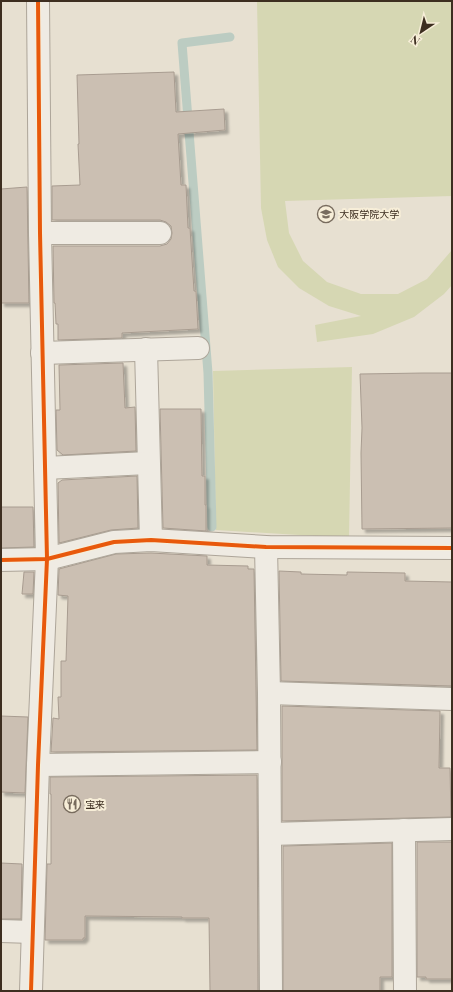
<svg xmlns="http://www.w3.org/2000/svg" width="453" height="992" viewBox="0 0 453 992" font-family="'Playfair Display','Noto Sans JP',serif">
<defs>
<filter id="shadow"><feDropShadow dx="3.5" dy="3.5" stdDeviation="1" flood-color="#0004"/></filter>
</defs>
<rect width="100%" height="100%" fill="#e7e0d1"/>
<g fill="#d6d7b3">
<path d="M257,1H452V196L285,201L289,233L303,261L327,282L361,294H398L427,279L452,250V285L444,294L414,317L373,334L317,342L315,325L361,316L329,306L299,288L278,267L267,240L261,208Z"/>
<path d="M352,367L349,538L216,530L213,371Z"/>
</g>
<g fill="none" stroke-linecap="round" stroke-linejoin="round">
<path stroke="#bcccc2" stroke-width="9" d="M212,527L208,373L182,43L230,37"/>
</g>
<g fill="#cbbfb2" stroke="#a89c90" filter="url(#shadow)">
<path d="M174,72L176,112L224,109L225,130L178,134L181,185H186L188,228H190L194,291H196L198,329L122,333V338L58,340V324H56L55,303H54L53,246H160L167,244L171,239L172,233L171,226L166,222L160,220H52V186L80,185L78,144H79L77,75Z"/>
<path d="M27,187L29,303H1V189Z"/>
<path d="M123,363L125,408L135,407L136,451L63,455L57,450L56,410H60L59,365Z"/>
<path d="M423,373H452V528L362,529L361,453L362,428L360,374Z"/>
<path d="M160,409H201L202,476H205V505H206V531L163,528Z"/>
<path d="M137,476L138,528L111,530L59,543L58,483L62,480Z"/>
<path d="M1,507H33L34,547L1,548Z"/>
<path d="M151,553L207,556V565L248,566V569H254L257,750L51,752L53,718L59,719L58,697H61V661H66L68,596L58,595L59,569L116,554Z"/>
<path d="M279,571L301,572V574L347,575V572L405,573V581L452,582V686L281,681Z"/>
<path d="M24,572H34L33,594H22Z"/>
<path d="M282,706L440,711L439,768H450L451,817L282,821Z"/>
<path d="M1,716L28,717L25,793L1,792Z"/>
<path d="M257,775L258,991H210L209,918H182V917L85,916V938H83V940H45L47,864H51V794H50V777Z"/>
<path d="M417,842H452V979H426V977H417Z"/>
<path d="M392,843V977H380V991H283V846Z"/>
<path d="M1,863L22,864L21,919H1Z"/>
</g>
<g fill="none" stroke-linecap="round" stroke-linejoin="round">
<g stroke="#ada599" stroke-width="24">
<g id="minor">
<path d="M40,233H160"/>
<path d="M146,349L151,540"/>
<path d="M42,353L198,348"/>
<path d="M45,468L148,463"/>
<path d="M266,547L269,693L271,991"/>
<path d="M1,560L47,559L114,542L151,540L266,547L452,548"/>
<path d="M269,693L452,699"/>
<path d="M38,765L270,762"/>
<path d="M404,830L405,991"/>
<path d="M270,834L452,829"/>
<path d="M1,931L32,932"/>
<path d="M31,991L38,765L47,559L40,233L38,1"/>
</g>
</g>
<use href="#minor" stroke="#efebe3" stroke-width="22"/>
<g stroke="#f7eed8" stroke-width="6">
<g id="cycleway">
<path d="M1,560L47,559L114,542L151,540L266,547L452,548"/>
<path d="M31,991L38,765L47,559L40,233L38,1"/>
</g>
</g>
<use href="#cycleway" stroke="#e8590c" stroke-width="4"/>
</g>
<defs>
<g id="university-ring" transform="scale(0.9)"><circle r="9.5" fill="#f7eed8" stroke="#786c5e" stroke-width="1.5"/><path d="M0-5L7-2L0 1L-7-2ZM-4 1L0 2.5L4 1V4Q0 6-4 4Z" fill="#786c5e"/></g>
<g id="restaurant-ring" transform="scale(0.9)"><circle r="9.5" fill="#f7eed8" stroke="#786c5e" stroke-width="1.5"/><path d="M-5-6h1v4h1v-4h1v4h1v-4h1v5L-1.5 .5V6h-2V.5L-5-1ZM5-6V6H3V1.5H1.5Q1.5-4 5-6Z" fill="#786c5e"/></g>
</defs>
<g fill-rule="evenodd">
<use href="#university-ring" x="326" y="214"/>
<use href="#restaurant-ring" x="72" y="804"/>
</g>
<g text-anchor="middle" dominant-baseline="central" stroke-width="4" stroke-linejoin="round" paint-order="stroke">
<g font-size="10" fill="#3d2e20" stroke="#f7eed8" text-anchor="start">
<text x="339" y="214">大阪学院大学</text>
<text x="85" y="804">宝来</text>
</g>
</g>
<rect width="453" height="992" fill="none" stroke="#3d2e20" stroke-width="4"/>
<g transform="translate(421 32) rotate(215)" stroke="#f7eed8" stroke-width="3" paint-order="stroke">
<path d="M0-3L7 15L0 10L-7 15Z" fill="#3d2e20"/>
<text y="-6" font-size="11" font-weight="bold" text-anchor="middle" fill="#3d2e20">N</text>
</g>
</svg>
